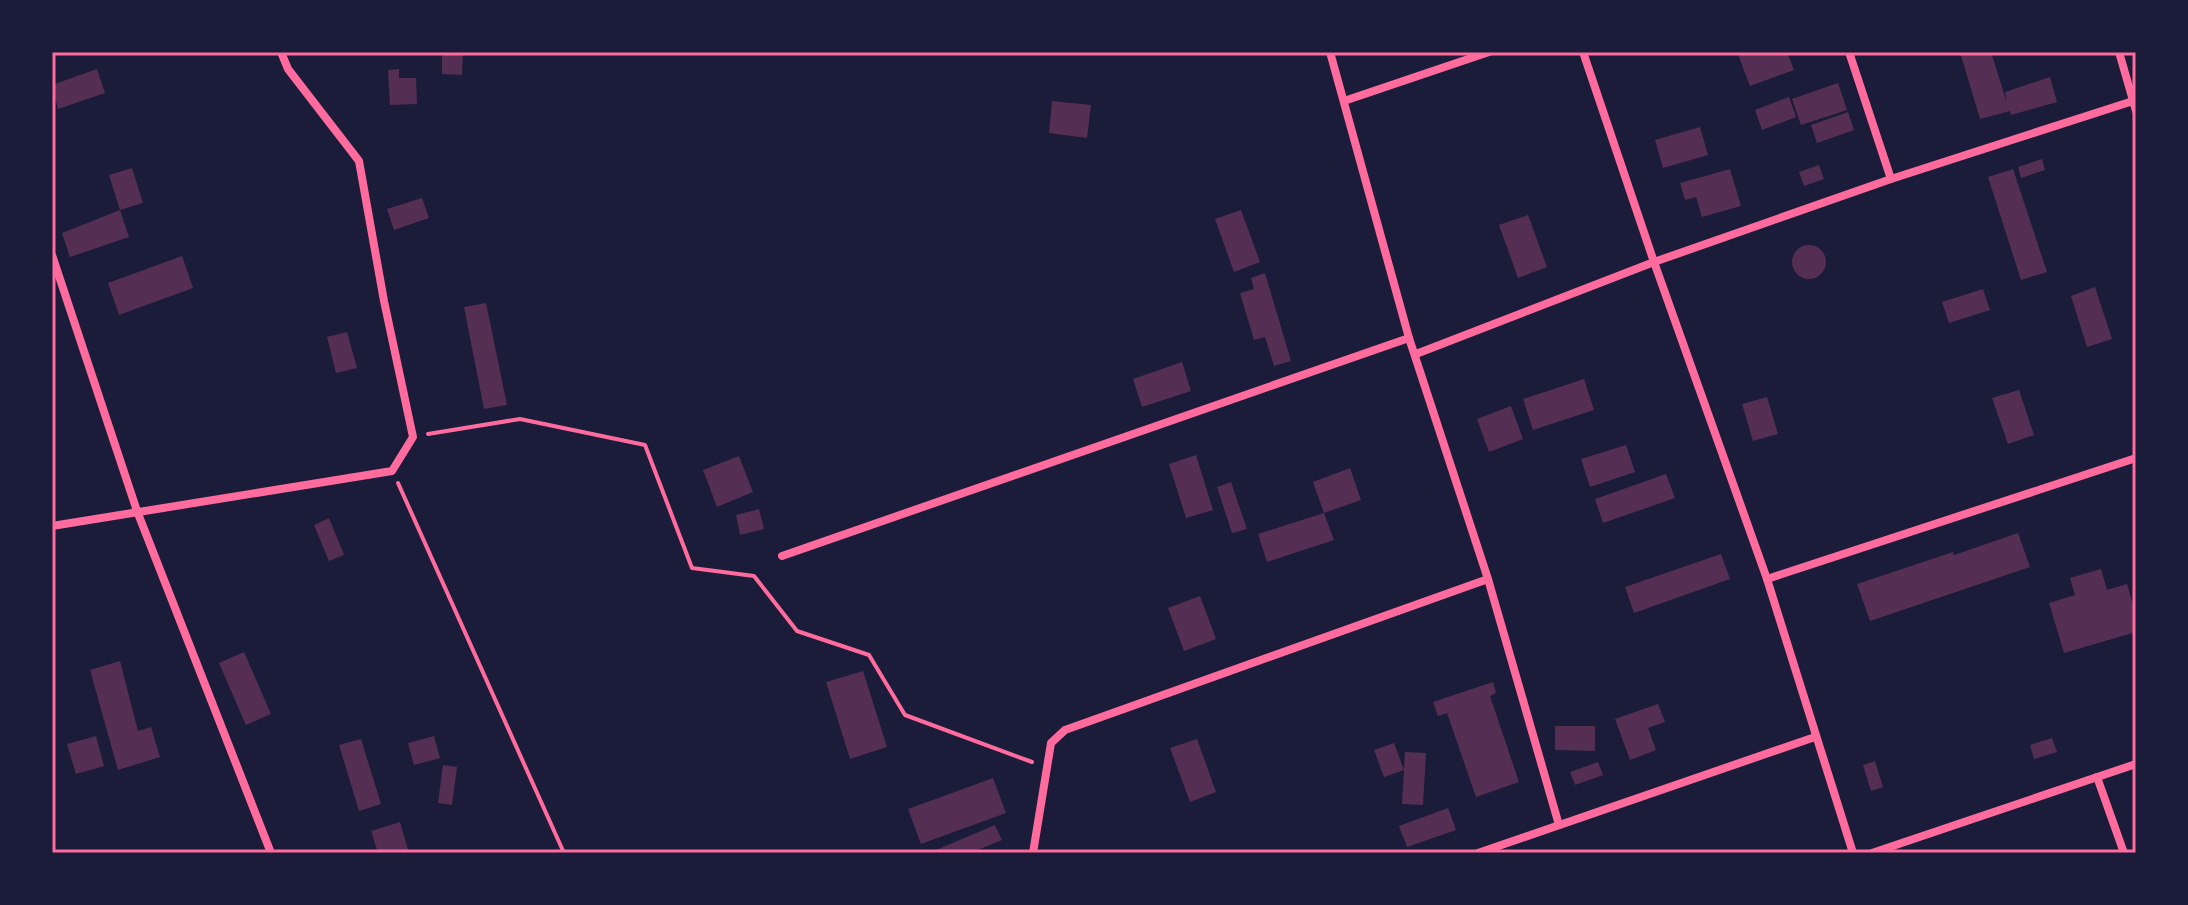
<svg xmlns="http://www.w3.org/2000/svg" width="2188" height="905" viewBox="0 0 2188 905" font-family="'PT Sans',sans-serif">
<rect width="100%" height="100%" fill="#1b1b3a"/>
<g fill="#542f53">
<path d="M442,52H463L462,75L442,74Z"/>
<path d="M1737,52H1787L1794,70L1750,86Z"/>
<path d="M1960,52H1991L2007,103L2005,92L2050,77L2057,102L2011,115L2010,111L1980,119Z"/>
<path d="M97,69L105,93L58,109L52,85Z"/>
<path d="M399,69V78H416L417,104L390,105L388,70Z"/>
<path d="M1838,83L1847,110L1801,125L1792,99Z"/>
<path d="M1789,97L1796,117L1762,130L1755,110Z"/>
<path d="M1052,101L1091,105L1087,138L1049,133Z"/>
<path d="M1848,112L1854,130L1817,143L1811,125Z"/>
<path d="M1700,127L1708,155L1663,168L1655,140Z"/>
<path d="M2042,159L2045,170L2021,178L2018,167Z"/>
<path d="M1819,165L1824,179L1804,186L1799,172Z"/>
<path d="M132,168L143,203L120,210L109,175Z"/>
<path d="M1730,169L1741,206L1702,217L1696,197L1685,200L1680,183Z"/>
<path d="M2013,169L2047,272L2021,280L1988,177Z"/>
<path d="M422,198L429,218L394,230L387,209Z"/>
<path d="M120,210L129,237L70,257L62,233Z"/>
<path d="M1241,210L1260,262L1234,272L1215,219Z"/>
<path d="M1528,215L1547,267L1518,278L1499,225Z"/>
<circle cx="1809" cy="262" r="17"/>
<path d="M182,256L193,288L119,315L108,283Z"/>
<path d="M1265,273L1291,361L1274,366L1265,337L1254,340L1240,293L1254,289L1251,278Z"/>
<path d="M2095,287L2112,339L2087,347L2071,296Z"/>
<path d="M1983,289L1990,310L1949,323L1942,302Z"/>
<path d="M486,303L507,405L484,409L464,307Z"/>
<path d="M347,332L357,368L336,373L327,337Z"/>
<path d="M1182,362L1191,391L1142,407L1133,379Z"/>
<path d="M1584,379L1594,410L1533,430L1523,399Z"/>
<path d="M2019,390L2034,435L2008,444L1992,398Z"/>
<path d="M1767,397L1778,434L1753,441L1742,404Z"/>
<path d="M1511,406L1523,439L1489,452L1477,419Z"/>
<path d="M1626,445L1635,472L1590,487L1581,459Z"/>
<path d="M1196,455L1213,510L1186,518L1169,464Z"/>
<path d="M739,456L753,492L717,507L703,470Z"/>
<path d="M1350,468L1361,500L1324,513L1313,482Z"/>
<path d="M1666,474L1675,498L1603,523L1595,499Z"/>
<path d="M1231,482L1247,529L1232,533L1217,487Z"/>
<path d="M759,509L764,529L740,535L736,515Z"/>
<path d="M1324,513L1334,540L1267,562L1258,534Z"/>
<path d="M329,518L344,555L329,561L314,525Z"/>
<path d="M2018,533L2030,567L1870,621L1857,584L1953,552L1954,555Z"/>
<path d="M1721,554L1730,579L1634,613L1625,587Z"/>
<path d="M2101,569L2107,590L2127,584L2136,614V632L2064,653L2049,603L2075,595L2070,578Z"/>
<path d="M1200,596L1216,639L1184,651L1168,608Z"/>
<path d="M244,652L271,714L246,725L219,663Z"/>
<path d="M120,661L138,731L151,727L160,757L118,770L90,670Z"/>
<path d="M863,671L887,747L850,759L826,682Z"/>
<path d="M1493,682L1496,693L1490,696L1519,782L1476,797L1447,713L1438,716L1433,702Z"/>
<path d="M1658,704L1665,722L1648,728L1656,750L1630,760L1615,719Z"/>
<path d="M1555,726H1595V751L1555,750Z"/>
<path d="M96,736L104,766L76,774L67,744Z"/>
<path d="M434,736L440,758L414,765L408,743Z"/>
<path d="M2052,738L2057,752L2034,759L2030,745Z"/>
<path d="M361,739L381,804L359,811L339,745Z"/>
<path d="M1197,739L1216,792L1190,802L1170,748Z"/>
<path d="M1394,743L1404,770L1384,777L1374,750Z"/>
<path d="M1405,752L1426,753L1423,805L1402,804Z"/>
<path d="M1875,761L1883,787L1871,791L1863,765Z"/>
<path d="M1598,762L1603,775L1575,785L1570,772Z"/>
<path d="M443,765L457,767L452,805L438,803Z"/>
<path d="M993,778L1006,813L921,844L908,809Z"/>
<path d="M1448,808L1456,830L1407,847L1399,826Z"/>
<path d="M400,822L409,853H378L371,831Z"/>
<path d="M995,825L1002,840L970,853H929Z"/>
</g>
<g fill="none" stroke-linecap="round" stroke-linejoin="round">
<g stroke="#ff6b9d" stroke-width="4">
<path d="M428,434L520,419L645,445L692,568L754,576L797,631L869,655L905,715L1032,762"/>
<path d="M398,483L564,853"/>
</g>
<g stroke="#ff6b9d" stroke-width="8">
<path d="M1330,52L1409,338L1488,579L1559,825"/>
<path d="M1583,52L1654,262L1767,579L1853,853"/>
<path d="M1849,52L1891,179"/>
<path d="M2119,52L2136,111"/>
<path d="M1344,101L1489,52"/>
<path d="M52,255L137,511L271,853"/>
<path d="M1416,354L1654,262L1891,179L2133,101"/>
<path d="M52,526L392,471L413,437L384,301L359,161L288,69L281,52"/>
<path d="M782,556L1409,338"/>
<path d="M1767,579L2136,458"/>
<path d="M2097,777L2124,853"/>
<path d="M1033,853L1051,743L1065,730L1488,579"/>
<path d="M1478,853L1815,737"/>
<path d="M1872,853L2136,764"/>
</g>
</g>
<rect width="2188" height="905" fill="none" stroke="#1b1b3a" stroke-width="108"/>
<rect x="54" y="54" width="2080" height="797" fill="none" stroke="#ff6b9d" stroke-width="3"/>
</svg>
